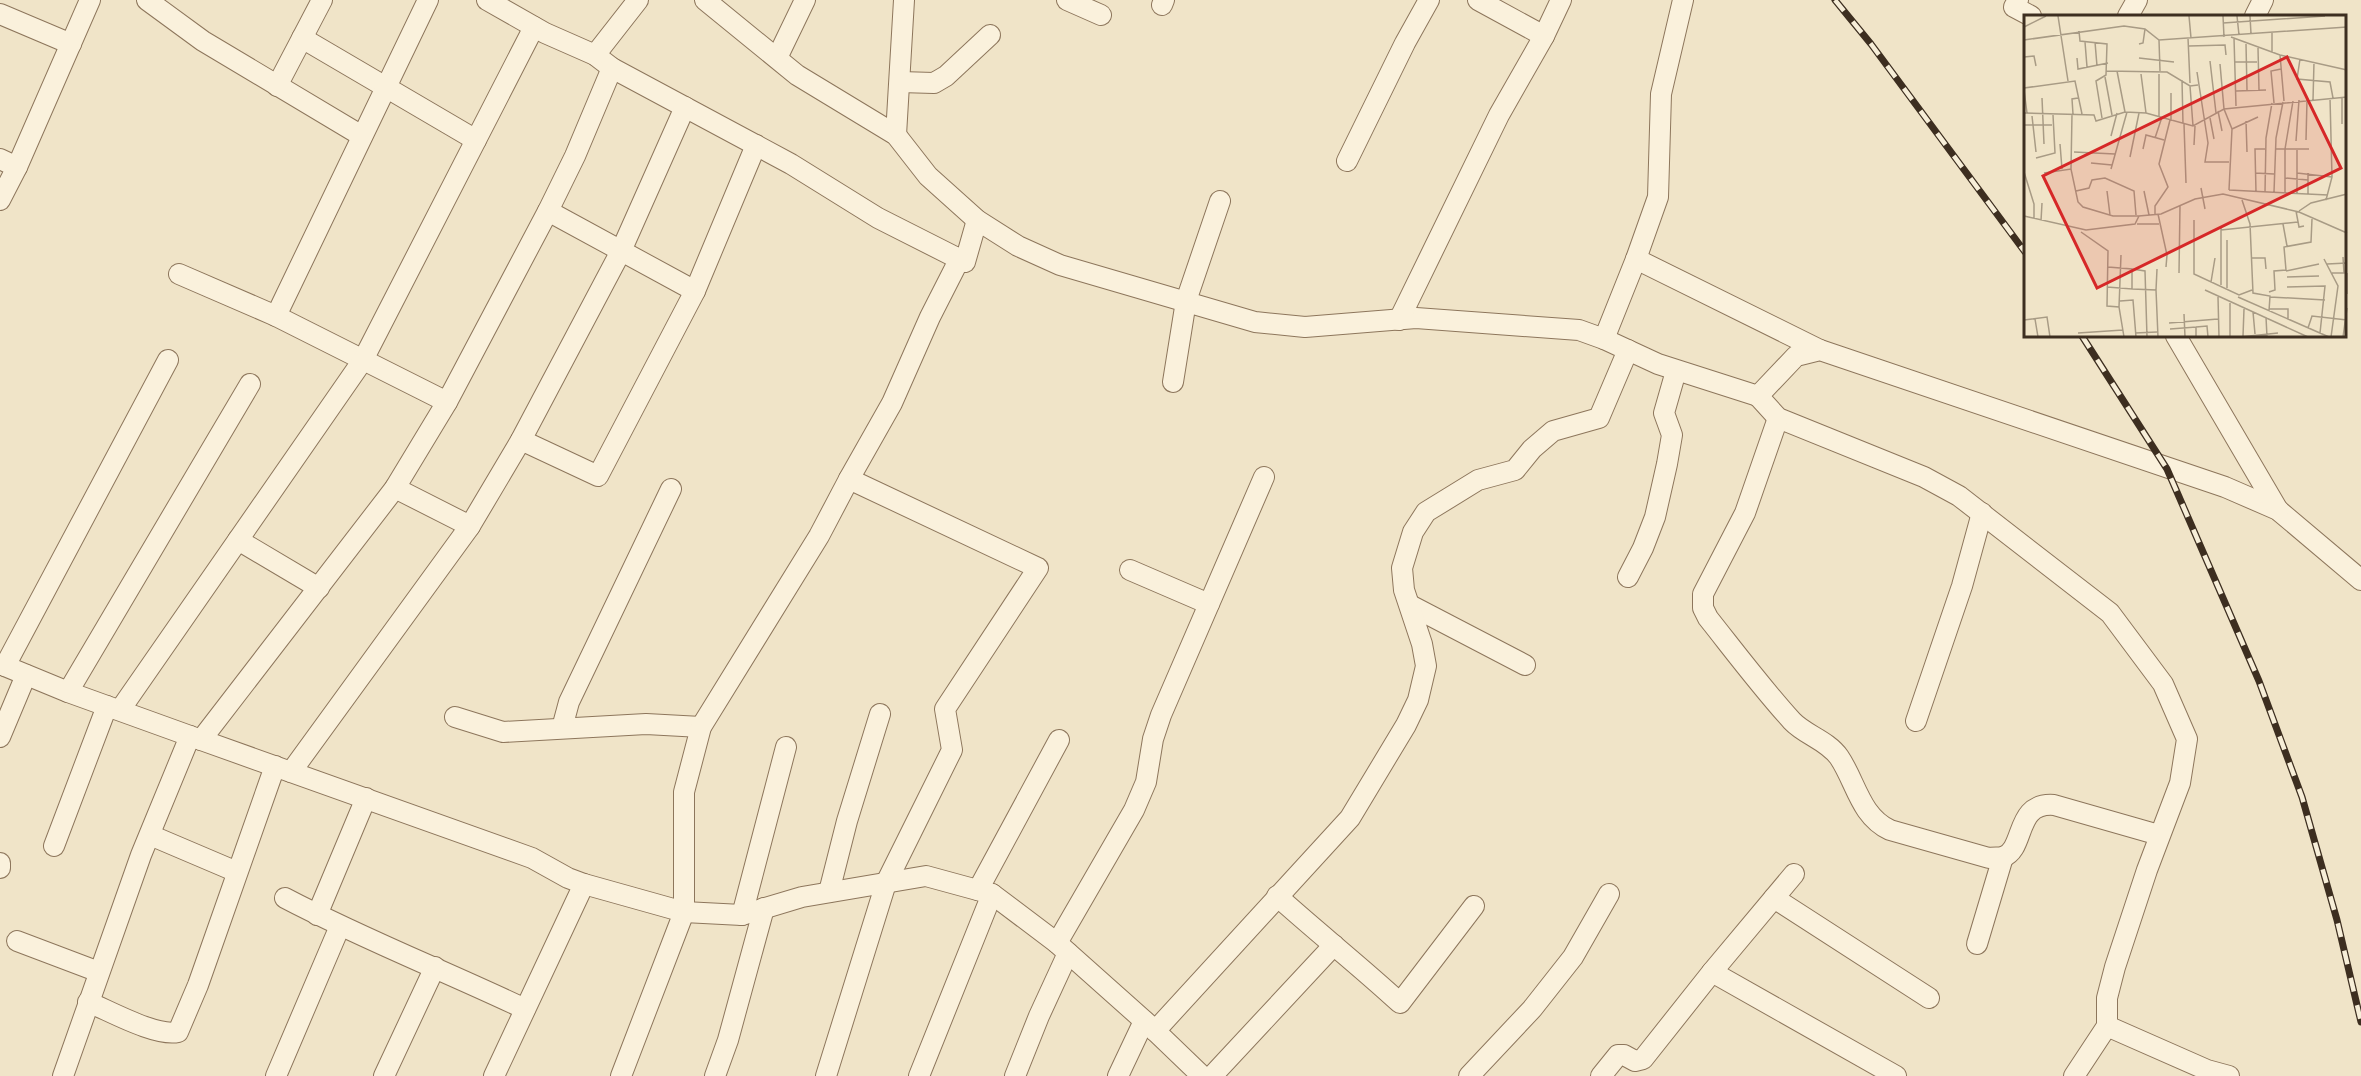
<svg xmlns="http://www.w3.org/2000/svg" width="2361" height="1076" viewBox="0 0 2361 1076" font-family="'Zilla Slab',serif">
<rect width="100%" height="100%" fill="#f0e4c8"/>
<g fill="none" stroke-linecap="round" stroke-linejoin="round">
<g stroke="#8d765c" stroke-width="22">
<g id="minor">
<path d="M147,0L203,41L362,136"/>
<path d="M487,0L545,33L595,55L612,68L791,164L878,218L965,262L977,220"/>
<path d="M705,0L797,75L896,135L928,176L977,220L1018,246L1060,265L1255,322L1305,327L1416,318L1579,330L1604,339L1658,364L1758,396L1796,356L1820,350L2225,487L2278,510L2361,580"/>
<path d="M1067,0L1101,15"/>
<path d="M1478,0L1544,36"/>
<path d="M2018,0L2014,7L2031,16"/>
<path d="M1162,5L1164,0"/>
<path d="M0,14L71,44"/>
<path d="M2128,16L2137,0"/>
<path d="M2255,16L2263,0"/>
<path d="M302,38L476,140"/>
<path d="M595,55L638,0"/>
<path d="M777,58L805,0"/>
<path d="M900,82L934,83L946,76L990,35"/>
<path d="M277,86L322,0"/>
<path d="M896,135L904,0"/>
<path d="M0,159L17,167"/>
<path d="M1347,161L1405,43L1429,0"/>
<path d="M0,200L17,167L90,0"/>
<path d="M548,211L695,291"/>
<path d="M1636,259L1820,350"/>
<path d="M179,274L276,316L447,402"/>
<path d="M276,316L428,0"/>
<path d="M1399,320L1499,115L1544,36L1561,0"/>
<path d="M2176,336L2278,510"/>
<path d="M1604,339L1636,259L1658,197L1661,94L1683,0"/>
<path d="M1173,382L1186,301L1220,201"/>
<path d="M1758,396L1778,418L1924,477L1959,496L2110,613L2163,684L2187,739L2180,783L2147,870L2115,967L2107,998V1026L2207,1070L2229,1076"/>
<path d="M1778,418L1745,513L1703,594V608L1708,618C1735,652 1762,688 1792,721C1805,735 1827,740 1839,757C1856,782 1860,816 1890,830L1989,858C1993,857 1999,858 2003,857C2026,849 2014,802 2054,805L2159,835"/>
<path d="M521,440L598,476L695,291L756,145"/>
<path d="M395,488L470,526"/>
<path d="M238,540L319,588"/>
<path d="M1130,570L1209,604"/>
<path d="M1628,577L1643,548L1655,517L1667,464L1672,435L1664,413L1676,371"/>
<path d="M1410,605L1525,665"/>
<path d="M0,664L68,692L190,736L532,858L568,878L584,884L684,912L742,915L802,897L926,876L992,894L1057,943L1149,1025L1202,1076"/>
<path d="M5,666L168,360"/>
<path d="M68,692L250,384"/>
<path d="M120,710L363,360L534,27"/>
<path d="M455,717L503,732L646,724L701,727"/>
<path d="M1916,721L1962,586L1982,513"/>
<path d="M562,728L569,702L671,489"/>
<path d="M0,737L26,675"/>
<path d="M201,740L395,488L447,402L548,211L575,156L612,68"/>
<path d="M291,772L470,526L521,440L621,251L685,107"/>
<path d="M150,835L237,872"/>
<path d="M54,846L107,706"/>
<path d="M0,863V868"/>
<path d="M978,890L1059,740"/>
<path d="M829,892L847,821L880,714"/>
<path d="M1277,896C1318,933 1360,966 1400,1003L1474,906"/>
<path d="M285,898C363,939 445,971 525,1009"/>
<path d="M1774,898L1929,998"/>
<path d="M317,915L366,798"/>
<path d="M742,915L786,747"/>
<path d="M17,941L99,972"/>
<path d="M1057,943L1134,810L1146,782L1153,739L1161,715L1264,477"/>
<path d="M1977,944L2003,857"/>
<path d="M1712,972L1896,1076"/>
<path d="M88,1002C110,1011 156,1037 178,1032L198,985L275,766"/>
<path d="M1155,1031L1350,818L1406,725L1418,700L1426,666L1422,644L1404,590L1402,568L1413,532L1426,512L1478,480L1515,470L1532,449L1553,431L1599,418L1628,350"/>
<path d="M63,1076L141,855L190,736"/>
<path d="M276,1076L340,926"/>
<path d="M384,1076L435,967"/>
<path d="M494,1076L584,884"/>
<path d="M621,1076L684,912V792L701,727L819,536L849,479L892,403L930,317L959,260"/>
<path d="M715,1076L728,1040L764,908"/>
<path d="M826,1076L886,883L952,750L945,709L1038,568L849,479"/>
<path d="M919,1076L992,894"/>
<path d="M1015,1076L1039,1016L1068,953"/>
<path d="M1118,1076L1144,1021"/>
<path d="M1212,1076L1334,945"/>
<path d="M1469,1076L1532,1009L1573,957L1609,894"/>
<path d="M1601,1076L1618,1055H1624L1635,1061L1643,1059L1712,972L1794,874"/>
<path d="M2074,1076L2107,1026"/>
</g>
</g>
<use href="#minor" stroke="#faf1dc" stroke-width="20"/>
<g stroke="#3d2e20" stroke-width="7">
<g id="rail">
<path d="M1835,0L1871,44L2025,252"/>
<path d="M2082,336L2167,469L2259,681L2302,797L2337,920L2361,1022"/>
</g>
</g>
<use href="#rail" stroke="#f7eed8" stroke-width="4.5" stroke-dasharray="14" stroke-linecap="butt"/>
</g>
<g transform="translate(2024 15)">
<rect width="322" height="322" fill="#f0e4c8"/>
<path fill="none" stroke="#a89b85" stroke-width="1.5" d="M34,1L44,66M165,1L167,23M199,1L200,22M213,1L215,20M226,1L227,19M199,8L301,1M0,12L22,1M55,16L56,26L83,29L82,60L72,66L78,103M248,18V37M207,22L256,40L323,55M164,23L166,68M210,23L212,91M0,25L100,11L121,14L135,25L323,12M135,25L136,56M61,27L63,52M71,27L73,51M115,29L119,28L121,14M222,29L223,75M165,31L201,30L202,40M234,33L235,75M256,40L260,86M0,42L10,41L12,51M53,43L54,54L84,48M115,43L150,47M276,44L273,64L306,67L309,83M186,46L192,98M211,47H233M196,49L200,94L208,114L205,175M82,56L143,57L166,71L174,70M93,56L101,97M173,57L184,128L181,147H205M117,59L122,98M81,62L88,100M158,65L159,109M166,71L169,111M0,73L51,66L58,99M0,75L3,98M212,76L242,75M147,78V106M18,83L20,129M289,85L290,47M250,88L247,56L257,54M194,96L198,116M0,98L70,100L72,106L101,97L122,98L169,111L200,94L323,82M49,99L48,84L54,83M8,101L12,137M135,101V59M186,103L190,124M222,106L223,137M160,109L162,168M318,109V83M0,110H28M208,114L234,102M87,121L93,98M131,123L138,102M282,125L283,85M272,126L275,85M36,129L38,154M170,130L171,111M119,134L122,120L140,125M251,134H285M273,135V179M50,137L91,139M106,142L115,98M12,143L31,138L29,100M67,148L88,150M47,154L48,99M87,154L103,97M0,157L10,189V204M20,158L47,154L54,187L59,192L89,201H115M231,158L250,159M273,158L308,162M261,163L284,165M177,173L181,194M205,175L304,180M52,176L65,173L68,165L81,163L110,176L112,200M83,176L86,200M120,176L125,200M232,177L231,134H241M241,177L242,123L248,88M250,177L252,123L259,87M261,178V134L269,86M284,179V158M218,185L226,209L229,278L246,281L245,296M302,185L308,162L306,83M272,196L275,212L280,211M275,196L287,188L323,179M131,199V191L144,172L135,149L146,105M134,199L143,240L142,252M0,201L62,215L111,209L115,201L137,199L171,184L199,179L275,197L323,218M170,205V259L215,280L228,275M17,206L18,188M113,209H135M259,209L263,231M197,215L274,207M57,217L84,236L83,291L95,292L100,322M203,225V273M228,243H241L242,254M300,244L314,271L307,322M303,249L323,248M108,254L121,256L123,322M262,256L295,249M155,258L156,191M308,258H320L319,242M323,258V279M263,262L295,261M187,267L191,243M197,270V212M83,272L108,274V254L84,252M263,272L301,271L296,318M108,274L132,275L134,322M132,275L133,254M181,275L284,322M245,277L251,275L250,256L262,255L260,232L287,227L288,204M194,282L195,322M214,282L305,322M246,282L301,285M96,286L109,285L112,322M206,288V322M95,292L97,240M245,294H264V304M229,297L231,319M160,299L161,322M242,302L243,322M11,304L14,322M0,305L23,302L26,322M145,308L194,304M172,312L183,311L184,322M284,313L288,301L323,305M146,314L172,312V322M54,318L99,315M111,318L133,317M219,321L220,294M216,322L254,318M319,322L323,293"/>
<path fill="#d62828" fill-opacity="0.15" stroke="#d62828" stroke-width="3" d="M263,42L317,153L73,273L19,161Z"/>
<rect width="322" height="322" fill="none" stroke="#3d2e20" stroke-width="3"/>
</g>
</svg>
